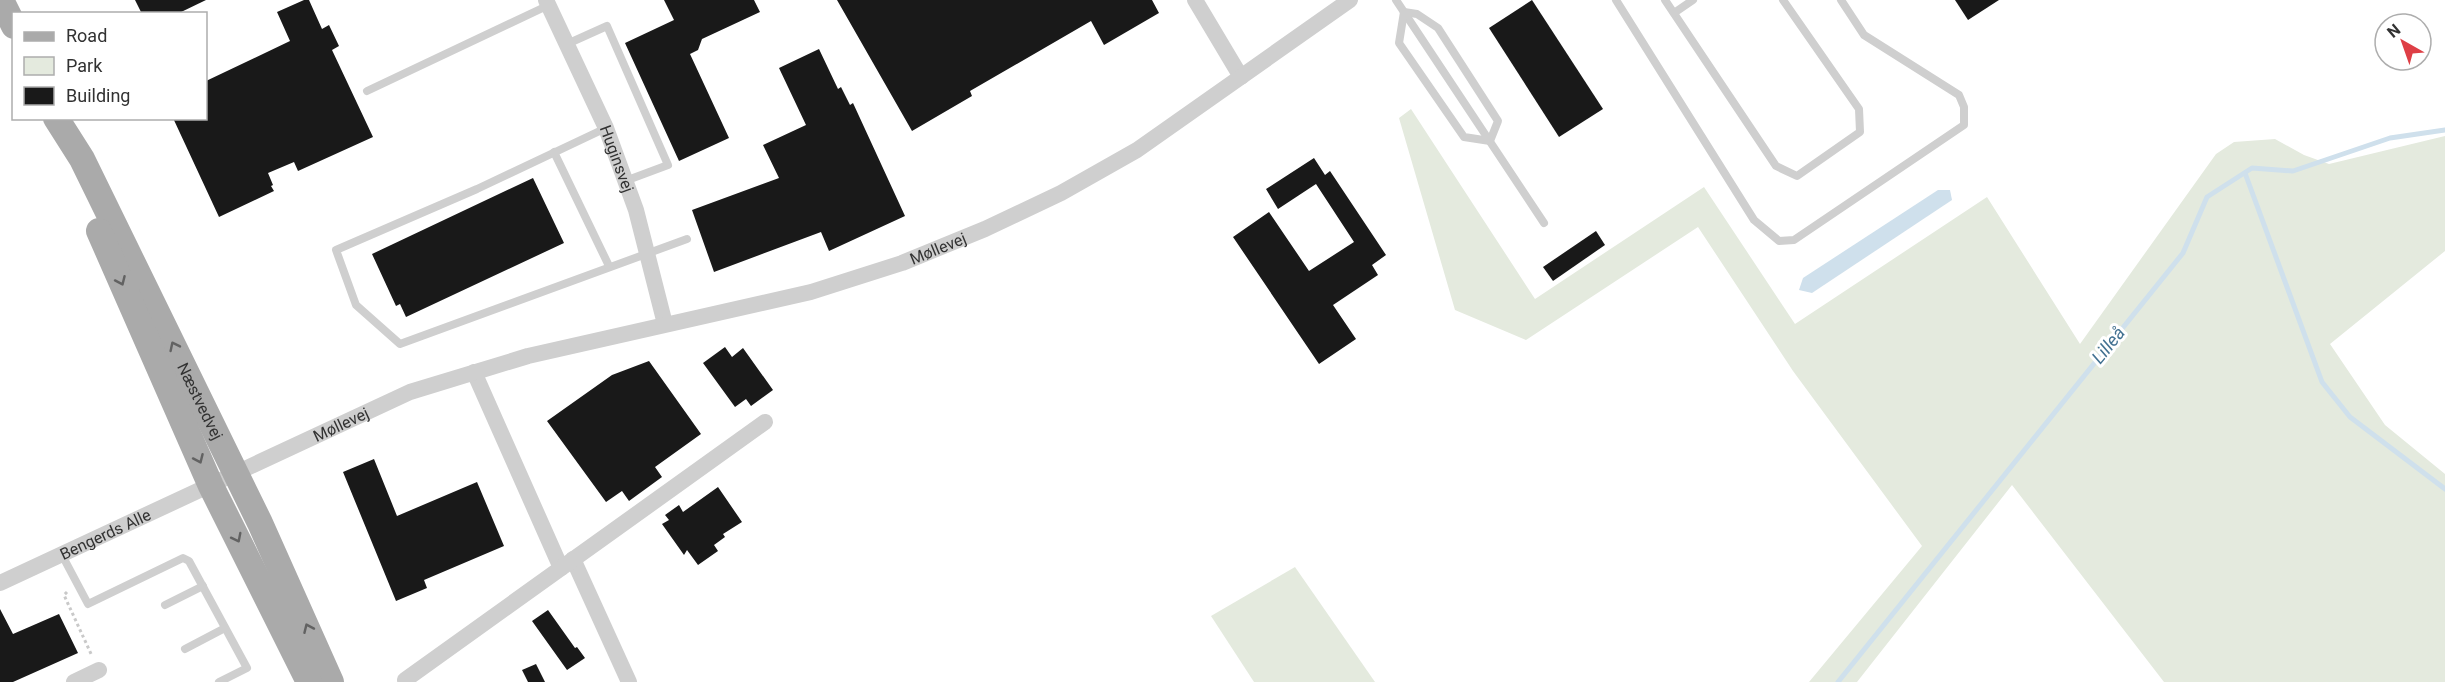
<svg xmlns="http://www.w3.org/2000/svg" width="2445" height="682" viewBox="0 0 2445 682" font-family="Roboto,sans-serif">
<rect width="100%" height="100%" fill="#fff"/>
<g fill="#e4eade">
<path d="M1411,109L1535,299L1704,187L1795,324L1987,197L2080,344L2216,154L2234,142L2275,139L2304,155L2329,164L2445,136V251L2330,344L2385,425L2445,474V682H2164L2012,485L1857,682H1809L1922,546L1793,371L1698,227L1526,340L1455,310L1399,118Z"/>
<path d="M1295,567L1375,682H1254L1211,616Z"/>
</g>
<path fill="#cfe0ec" d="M1938,190H1950L1952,200L1812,293L1799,290L1803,278Z"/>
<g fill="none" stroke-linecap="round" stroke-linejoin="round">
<g stroke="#cfe0ec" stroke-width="5">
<path d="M2245,173L2322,382L2350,417L2445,489"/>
<path d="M1838,682L2183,253L2207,197L2252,168L2293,171L2390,138L2445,130"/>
</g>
</g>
<g fill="#191919">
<path d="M135,0H206L177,14H142Z"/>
<path d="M304,0H309L322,29L329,25L339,46L332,50L373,137L298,171L294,162L268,173L273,185L271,186L274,191L219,217L173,118H206V81L290,41L277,12Z"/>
<path d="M664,0H754L760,12L702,39L698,50L690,54L729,138L679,161L625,43L674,20Z"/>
<path d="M837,0H1152L1159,13L1104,45L1091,21L970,91L972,96L912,131Z"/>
<path d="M1532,0L1603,109L1559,137L1489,28Z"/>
<path d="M1955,0H1999L1968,20Z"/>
<path d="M819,49L838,89L841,87L850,105L853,103L905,216L829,251L821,232L714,272L692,210L779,178L763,145L806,125L779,68Z"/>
<path d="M1314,158L1325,175L1330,171L1386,255L1372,265L1378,275L1333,305L1356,339L1319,364L1233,237L1269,212L1309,271L1354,242L1316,184L1278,209L1266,189Z"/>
<path d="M533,178L564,243L406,317L400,304L396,306L372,254Z"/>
<path d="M1596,231L1605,245L1553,281L1543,267Z"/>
<path d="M725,347L732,357L743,348L773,390L751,406L746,399L735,407L703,363Z"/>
<path d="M649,361L701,434L655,467L662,477L629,501L622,491L606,502L547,421L612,375Z"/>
<path d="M374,459L397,516L477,482L504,546L424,580L427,588L396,601L343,472Z"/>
<path d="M718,487L742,522L723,534L725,537L714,545L718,551L698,565L687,550L684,555L662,524L669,520L665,515L679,505L683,512Z"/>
<path d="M0,609L13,634L59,614L78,653L13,682H0Z"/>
<path d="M548,610L575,648L577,647L585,658L567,670L532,621Z"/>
<path d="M536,664L545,682H528L522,670Z"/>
</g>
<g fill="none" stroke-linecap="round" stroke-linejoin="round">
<path stroke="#c9c9c9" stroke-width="3" stroke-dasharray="3 3" stroke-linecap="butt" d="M67,592L64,595L92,656"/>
<g stroke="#cfcfcf" stroke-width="8">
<path d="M1396,0L1544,223"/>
<path d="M1616,0L1754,220L1779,241L1794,240L1964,125V107L1959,95L1864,35L1841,0"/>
<path d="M1665,0L1776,166L1797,176L1860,132L1859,109L1783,0"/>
<path d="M1404,12L1417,14L1438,28L1498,121L1490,141L1464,137L1399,43Z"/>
<path d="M1674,13L1693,0"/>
<path d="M567,44L607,26L668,165L625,181"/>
<path d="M367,91L549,5"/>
<path d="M606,128L477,189L336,250L356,305L400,344L687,239"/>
<path d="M554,152L609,266"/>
<path d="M62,555L88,604L183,558L189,561L247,668L219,682"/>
<path d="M165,605L203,586"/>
<path d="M185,649L225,628"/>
</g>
<g stroke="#cfcfcf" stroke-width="16">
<path id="s1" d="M546,0L606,128L636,210L665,324"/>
<path d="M1195,0L1241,77"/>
<path d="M474,372L561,568"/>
<path d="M573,559L629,682"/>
<path id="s2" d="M0,583L410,392L528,356L811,292L902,263L985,229L1061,193L1137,150L1350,0"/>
<path d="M405,680L765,422"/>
<path d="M74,682L99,670"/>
</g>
<g stroke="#aaa" stroke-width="26">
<path d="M1,0L14,26"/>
<path id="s3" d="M56,118L82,159L260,523L331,682"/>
<path d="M99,231L211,486L309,682"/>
</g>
</g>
<defs><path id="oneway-chevron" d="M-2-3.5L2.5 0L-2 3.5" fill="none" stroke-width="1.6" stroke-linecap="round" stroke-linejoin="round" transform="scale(1.5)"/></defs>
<g stroke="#626262">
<use href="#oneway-chevron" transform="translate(121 281) rotate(66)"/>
<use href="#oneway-chevron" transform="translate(174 346) rotate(-116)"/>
<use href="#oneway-chevron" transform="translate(199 459) rotate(66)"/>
<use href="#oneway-chevron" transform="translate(237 538) rotate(63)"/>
<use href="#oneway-chevron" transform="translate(308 628) rotate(-114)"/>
</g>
<g text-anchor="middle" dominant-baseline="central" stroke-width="6" stroke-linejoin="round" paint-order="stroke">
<g font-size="16" fill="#323232" stroke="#fff">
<text stroke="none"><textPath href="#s1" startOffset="174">Huginsvej</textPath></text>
<text stroke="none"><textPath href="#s2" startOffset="1000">Møllevej</textPath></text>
<text stroke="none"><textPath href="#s3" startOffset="318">Næstvedvej</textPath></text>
<text stroke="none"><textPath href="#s2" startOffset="376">Møllevej</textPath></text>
<text stroke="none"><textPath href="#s2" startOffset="116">Bengerds Alle</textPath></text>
</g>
<g font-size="18" font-style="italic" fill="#427191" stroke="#fff">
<text transform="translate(2108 345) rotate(-51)">Lilleå</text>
</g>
</g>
<rect x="12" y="12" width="195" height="108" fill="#ffffff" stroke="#adadad" stroke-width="1.5"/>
<rect x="24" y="32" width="30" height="9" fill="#aaaaaa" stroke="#adadad" stroke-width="1.5"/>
<text x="66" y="42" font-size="18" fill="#323232">Road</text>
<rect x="24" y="57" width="30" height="18" fill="#e4eade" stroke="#adadad" stroke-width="1.5"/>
<text x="66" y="72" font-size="18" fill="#323232">Park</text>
<rect x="24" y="87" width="30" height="18" fill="#191919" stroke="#adadad" stroke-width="1.5"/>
<text x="66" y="102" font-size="18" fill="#323232">Building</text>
<g transform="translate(2403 42) rotate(320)"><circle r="28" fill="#ffffff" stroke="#adadad" stroke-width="1.5"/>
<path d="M0-4.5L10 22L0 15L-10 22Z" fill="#de3f46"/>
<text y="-9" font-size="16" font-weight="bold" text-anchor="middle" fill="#323232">N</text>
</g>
</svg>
